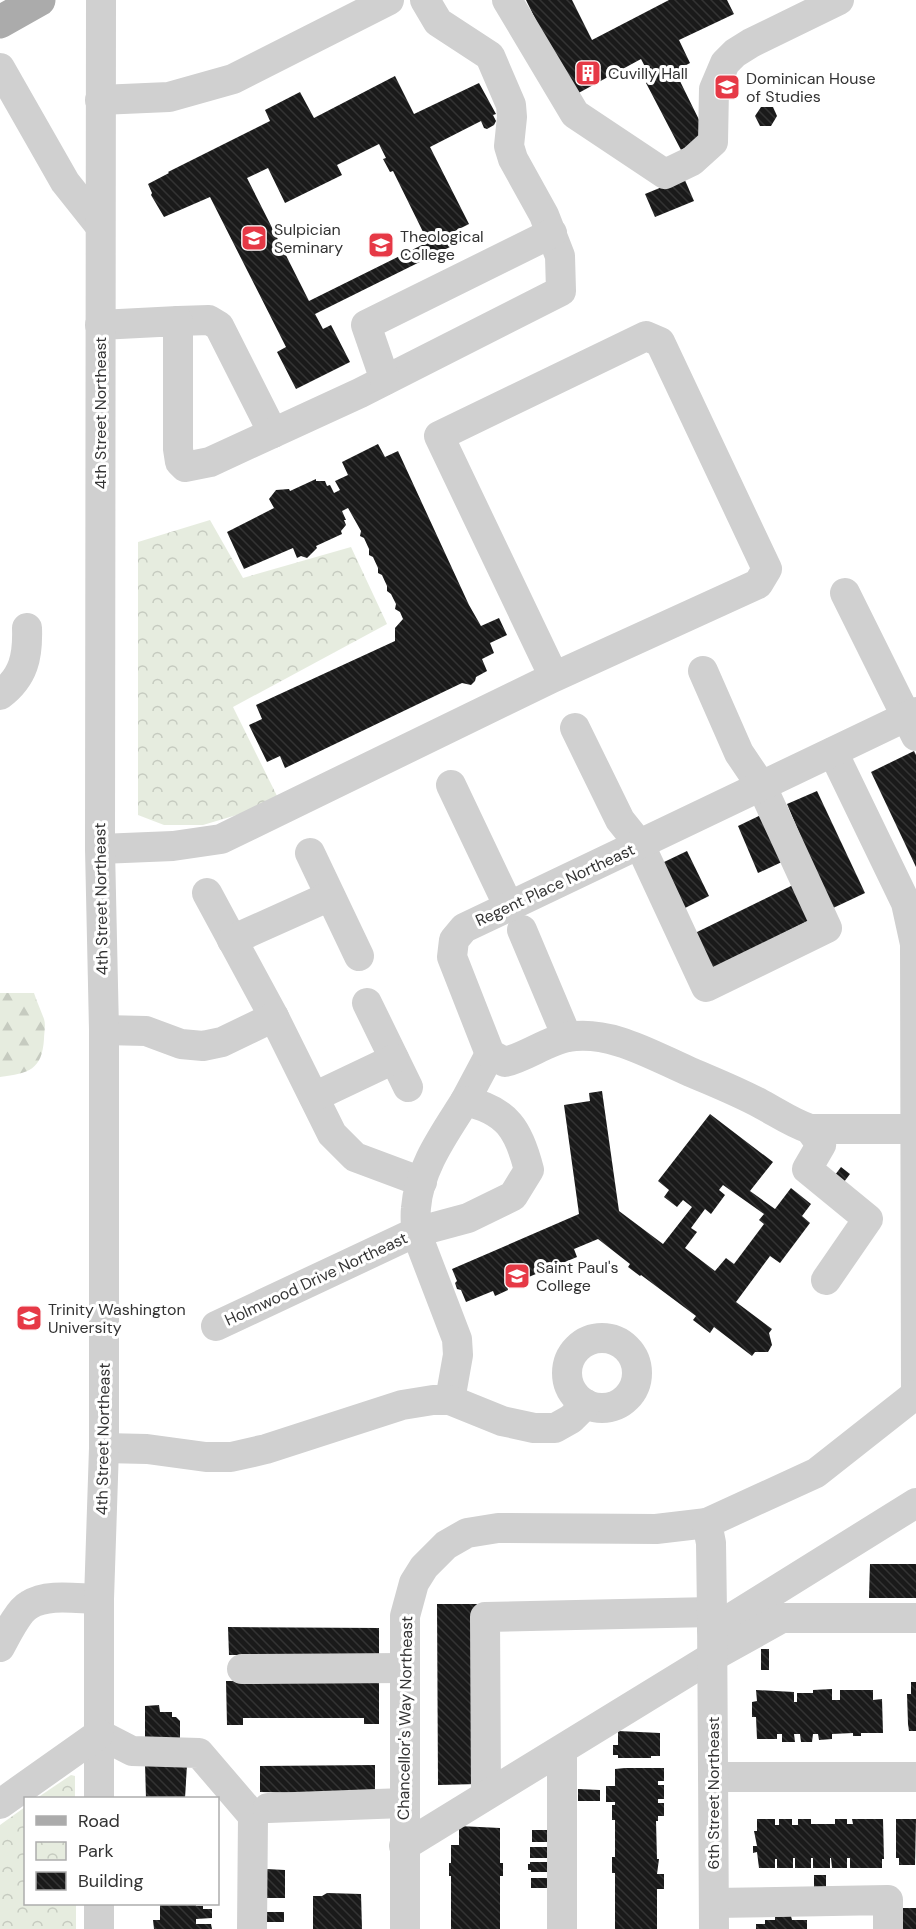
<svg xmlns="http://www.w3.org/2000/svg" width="916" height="1929" viewBox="0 0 916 1929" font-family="'DM Sans',sans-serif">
<defs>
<pattern id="forest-firs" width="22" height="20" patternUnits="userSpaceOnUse" patternTransform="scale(1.5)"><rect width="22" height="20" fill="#e6ecdf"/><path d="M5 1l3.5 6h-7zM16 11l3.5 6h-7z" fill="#c6cbc0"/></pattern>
<pattern id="park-crowns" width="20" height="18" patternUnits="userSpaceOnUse" patternTransform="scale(1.5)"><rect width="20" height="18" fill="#e6ecdf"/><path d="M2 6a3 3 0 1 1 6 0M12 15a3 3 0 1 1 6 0" fill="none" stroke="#c6cbc0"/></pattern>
<pattern id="building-back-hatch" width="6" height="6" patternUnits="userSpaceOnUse" patternTransform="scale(1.5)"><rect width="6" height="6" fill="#1a1a1a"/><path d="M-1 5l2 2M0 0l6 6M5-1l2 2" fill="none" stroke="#333"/></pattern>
</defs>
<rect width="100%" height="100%" fill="#fff"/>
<path fill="url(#forest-firs)" d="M0,993H34C37,1002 41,1011 44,1019C46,1025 44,1033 44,1039C42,1070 29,1073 0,1077Z"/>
<g fill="url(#park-crowns)">
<path d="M210,520L243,578L351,547L387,624L233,707L280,802L203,825H164L138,815V542Z"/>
<path d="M71,1775L75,1776V1798H37Z"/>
<path d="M25,1807L26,1904H76V1929H0V1825Z"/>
</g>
<g fill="url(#building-back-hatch)" fill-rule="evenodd">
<path d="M526,0H572L592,40L669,0H727L734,14L679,40L690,63L675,71L707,136L681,150L646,83L652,80L641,59L573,96Z"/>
<path d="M395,76L414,114L479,83L496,114L493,115L496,121L494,125L487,129L484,128L481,121L430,147L469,224L453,232L458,243L315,314L323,329L331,325L350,362L296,389L277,352L286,347L210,197L164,217L151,195L152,193L148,184L169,173L168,172L270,121L265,110L300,92L314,118ZM379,144L386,158L383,159L390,172L393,171L428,242L309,301L247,178L268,168L285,203L342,175L337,165Z"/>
<path d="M761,107H773L777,116L771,126H760L755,116Z"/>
<path d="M684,178L694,201L655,217L645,194Z"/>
<path d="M378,444L385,457L398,451L469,605L481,626L499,618L507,635L490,643L494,653L482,659L487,671L476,677L475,681L471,685L462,683L285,768L280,756L267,762L249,725L262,719L256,705L395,641V628L403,619L400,612L395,609L396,604L391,594L387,591V586L382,575L378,573V568L373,557L369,555V549L364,538L360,536L361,531L348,508L342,511L346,520H344L346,525L341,531L342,534L316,546L317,548L307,558L301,556L297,558L293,548L244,569L227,532L274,508L269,499L276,490L289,489L290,491L316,479V481H325L327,486L330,485L334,493L340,490L335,481L348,475L342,462Z"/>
<path d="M914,751L916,755V867L871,772Z"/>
<path d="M817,791L865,893L831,909L787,804Z"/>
<path d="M763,814L784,861L758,873L738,826Z"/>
<path d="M687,851L709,896L685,908L662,863Z"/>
<path d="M793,885L810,920L710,970L693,934Z"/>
<path d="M602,1091L619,1211L663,1244L692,1207L683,1200L677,1207L664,1197L669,1190L658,1181L710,1114L773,1162L750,1191L775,1209L791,1188L811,1204L802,1216L810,1223L780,1263L770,1256L736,1302L772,1329L769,1333L772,1345L768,1352H755L752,1356L714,1327L710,1333L693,1320L696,1316L641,1275L640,1276L628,1267L630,1264L598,1239L574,1249L577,1257L507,1286L508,1290L495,1296L493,1291L466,1302L461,1290L457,1289L455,1283L457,1281L452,1269L579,1214L564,1105L590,1101L589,1093ZM723,1185L764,1214L759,1220L764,1224L734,1264L726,1258L715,1271L685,1248L697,1232L691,1228L705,1209L711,1214L725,1195L719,1190Z"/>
<path d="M841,1167L850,1174L844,1182L835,1175Z"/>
<path d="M870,1564H916V1598H869Z"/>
<path d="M437,1604H477L478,1784L438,1785Z"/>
<path d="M228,1627L379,1628V1655H229Z"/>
<rect x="761" y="1649" width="8" height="21"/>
<path d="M226,1681H379V1724H364V1718H243V1725H227Z"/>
<path d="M911,1682H916V1731H909L908,1724L907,1694H911Z"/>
<path d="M832,1689V1700H840V1690H873V1700L882,1699L883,1733H861V1736H853V1733L832,1734V1739L819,1740L818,1734H813L812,1742H801L800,1734H794L795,1742H782V1734H777V1739H757L756,1717H752V1702L757,1701L756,1690L794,1692V1702H797V1693H813V1690Z"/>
<path d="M159,1705L160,1712H172V1717H176L180,1721V1744L145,1747V1706Z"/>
<path d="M618,1731L660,1733V1756H651V1758H618V1755H613V1745H618Z"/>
<path d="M145,1764L187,1765L185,1798H146Z"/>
<path d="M375,1765V1794L260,1792V1766Z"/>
<path d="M625,1768H664V1781H658V1785H664V1799H658V1803H664V1816H658V1821H656L657,1859H659L657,1874H664V1889H657V1929H615V1873H612V1857H615V1820H612V1805H615V1802H606V1786H615V1769Z"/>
<path d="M578,1789L600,1790V1801H578Z"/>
<path d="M757,1819H775V1825H779V1819H792V1825H798V1819H811V1824H835V1819H847V1824H853L852,1819H883L884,1859H882V1868H850V1858H847V1868H832L831,1858H830V1868H813V1858H811V1868H795V1858H793V1868H777V1859H775V1868H759L757,1852L753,1853V1846H757L754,1831H757Z"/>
<path d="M896,1819H916L915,1865H899V1858H896Z"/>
<path d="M459,1826L500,1828V1863H503V1876H500V1929H451V1876H449V1863H451V1845H459Z"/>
<rect x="532" y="1830" width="17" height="12"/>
<rect x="530" y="1847" width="20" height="11"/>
<path d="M530,1862H549V1872H531V1870H528V1864H530Z"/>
<path d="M266,1869L285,1870V1898H265Z"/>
<path d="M814,1875H826V1895L814,1896Z"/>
<rect x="531" y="1878" width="18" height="10"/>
<path d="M327,1893L361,1894L362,1929H313V1896H322Z"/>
<path d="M160,1904H196V1906H203V1909H212V1918L196,1919V1924H211L212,1929H154L153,1920H160Z"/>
<rect x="896" y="1908" width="20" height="21"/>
<rect x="264" y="1912" width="20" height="10"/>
<path d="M791,1916L792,1920H807V1929H756V1924H765V1920H775V1917Z"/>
</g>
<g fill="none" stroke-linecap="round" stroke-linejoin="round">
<g stroke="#d0d0d0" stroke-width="30">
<path d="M507,0L575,114L665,174L692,161L713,142L714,89L725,63L735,53L751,43L839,0"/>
<path d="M0,68L65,182L100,226"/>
<path d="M100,100L169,97L233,79L389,0"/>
<path d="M178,321L209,320L219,326L273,433"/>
<path d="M100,325L178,321V449L180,462L185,467L210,462L360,393L561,291L560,256L544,215L513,159L509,146L512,117L511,105L490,56L438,22L425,0"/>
<path d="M385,380L366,325L552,233"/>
<path d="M845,593L916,736"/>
<path d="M0,695C24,677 28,656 27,628"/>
<path d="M575,728L620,820L640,845L706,987L827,928L762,787L739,753L703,671"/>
<path d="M833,752L906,903L915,944L916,1396"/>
<path d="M451,785L509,907"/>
<path d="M100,849L173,846L221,839L554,677L439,436L646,336L660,342L767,569L758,584L554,677"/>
<path d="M310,853L359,956"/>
<path d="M207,893L274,1017"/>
<path d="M522,930L567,1037"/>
<path d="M232,940L330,896"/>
<path d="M367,1003L408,1087"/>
<path d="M104,1030L146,1031L181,1044L203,1046L222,1042L274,1017L332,1134L355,1157L422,1182"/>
<path d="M314,1097L394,1059"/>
<path d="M465,1101L490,1054"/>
<path d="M810,1129L821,1145L807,1169L868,1219L826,1280"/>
<path d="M914,1129H810C792,1123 778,1113 761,1104C737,1091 711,1081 686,1070C650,1054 609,1030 568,1037C549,1040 526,1057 505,1062L490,1054L452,957L454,940L464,928L916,712"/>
<path d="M216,1326L416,1232C416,1224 415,1216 416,1208C419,1168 445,1133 465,1101C507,1110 519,1130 529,1170L513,1196L468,1218L416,1232L457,1339L458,1355L450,1400"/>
<circle cx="602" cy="1373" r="35"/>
<path d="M104,1448L147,1449L206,1457H231L266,1449L402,1405L433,1400H450L502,1421L534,1428H555L571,1419L586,1404"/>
<path d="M712,1630L916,1503"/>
<path d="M0,1647C6,1636 18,1611 29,1605C48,1593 78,1599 99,1599"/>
<path d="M242,1669L405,1668"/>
<path d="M99,1734L132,1751L199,1753L253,1816L252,1929"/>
<path d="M713,1777H916"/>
<path d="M486,1795L485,1617L712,1612"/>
<path d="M99,1798V1599L104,1448V1030L100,849L101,0"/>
<path d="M0,1804L99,1734"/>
<path d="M268,1808L404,1803"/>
<path d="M404,1846L712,1657L782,1618H916"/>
<path d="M714,1903L888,1900V1929"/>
<path d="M99,1904V1929"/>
<path d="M405,1929V1616L414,1583L424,1567L446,1545L467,1533L498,1528L656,1529L707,1523"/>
<path d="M562,1929V1750"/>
<path d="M714,1929L712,1612L711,1543L707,1523L816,1473L915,1395"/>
</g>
<path stroke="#ababab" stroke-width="33" d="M0,22L39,0"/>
</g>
<defs>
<g id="building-square" transform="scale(1.35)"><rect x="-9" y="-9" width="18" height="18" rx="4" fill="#e63946" stroke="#fff"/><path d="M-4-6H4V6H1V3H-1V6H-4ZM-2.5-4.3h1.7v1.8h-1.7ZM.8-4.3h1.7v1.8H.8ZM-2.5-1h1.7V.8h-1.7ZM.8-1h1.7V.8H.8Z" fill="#fff"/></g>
<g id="university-square" transform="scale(1.35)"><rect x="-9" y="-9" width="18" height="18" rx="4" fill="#e63946" stroke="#fff"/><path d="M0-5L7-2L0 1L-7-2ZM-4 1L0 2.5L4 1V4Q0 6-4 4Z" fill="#fff"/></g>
<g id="school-square" transform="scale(1.35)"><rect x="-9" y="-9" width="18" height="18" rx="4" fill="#e63946" stroke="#fff"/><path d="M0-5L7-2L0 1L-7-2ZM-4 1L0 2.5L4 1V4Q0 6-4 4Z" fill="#fff"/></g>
</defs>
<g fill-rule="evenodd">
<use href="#building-square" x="588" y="73"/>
<use href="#university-square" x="727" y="87"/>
<use href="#school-square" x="254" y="238"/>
<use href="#school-square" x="381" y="245"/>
<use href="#university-square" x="517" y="1276"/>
<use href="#university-square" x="29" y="1318"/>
</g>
<g text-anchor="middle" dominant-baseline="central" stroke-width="6" stroke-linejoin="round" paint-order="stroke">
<g font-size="16" fill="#333" stroke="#fff" text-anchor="start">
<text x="608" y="73">Cuvilly Hall</text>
<text x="746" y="78">Dominican House<tspan x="746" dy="18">of Studies</tspan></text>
<text x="274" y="229">Sulpician<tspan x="274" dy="18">Seminary</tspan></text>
<text x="400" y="236">Theological<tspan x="400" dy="18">College</tspan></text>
<text x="536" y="1267">Saint Paul's<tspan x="536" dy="18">College</tspan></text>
<text x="48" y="1309">Trinity Washington<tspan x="48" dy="18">University</tspan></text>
</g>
<g font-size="16" fill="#333" stroke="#fff">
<text transform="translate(100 413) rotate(-90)">4th Street Northeast</text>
<text transform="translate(555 885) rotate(-25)">Regent Place Northeast</text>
<text transform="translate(101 899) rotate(-91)">4th Street Northeast</text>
<text transform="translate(316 1279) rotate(-25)">Holmwood Drive Northeast</text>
<text transform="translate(103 1439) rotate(-89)">4th Street Northeast</text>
<text transform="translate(405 1718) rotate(-89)">Chancellor's Way Northeast</text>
<text transform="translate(713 1793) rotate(-90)">6th Street Northeast</text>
</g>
</g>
<rect x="24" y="1797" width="195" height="108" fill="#ffffff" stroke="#adadad" stroke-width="1.5"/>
<rect x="36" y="1816" width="30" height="9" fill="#ababab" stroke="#adadad" stroke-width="1.5"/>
<text x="78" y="1827" font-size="18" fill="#333333">Road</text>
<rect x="36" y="1842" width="30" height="18" fill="url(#park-crowns)" stroke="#adadad" stroke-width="1.5"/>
<text x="78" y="1857" font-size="18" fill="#333333">Park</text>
<rect x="36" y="1872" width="30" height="18" fill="url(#building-back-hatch)" stroke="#adadad" stroke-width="1.5"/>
<text x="78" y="1887" font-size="18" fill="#333333">Building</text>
</svg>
